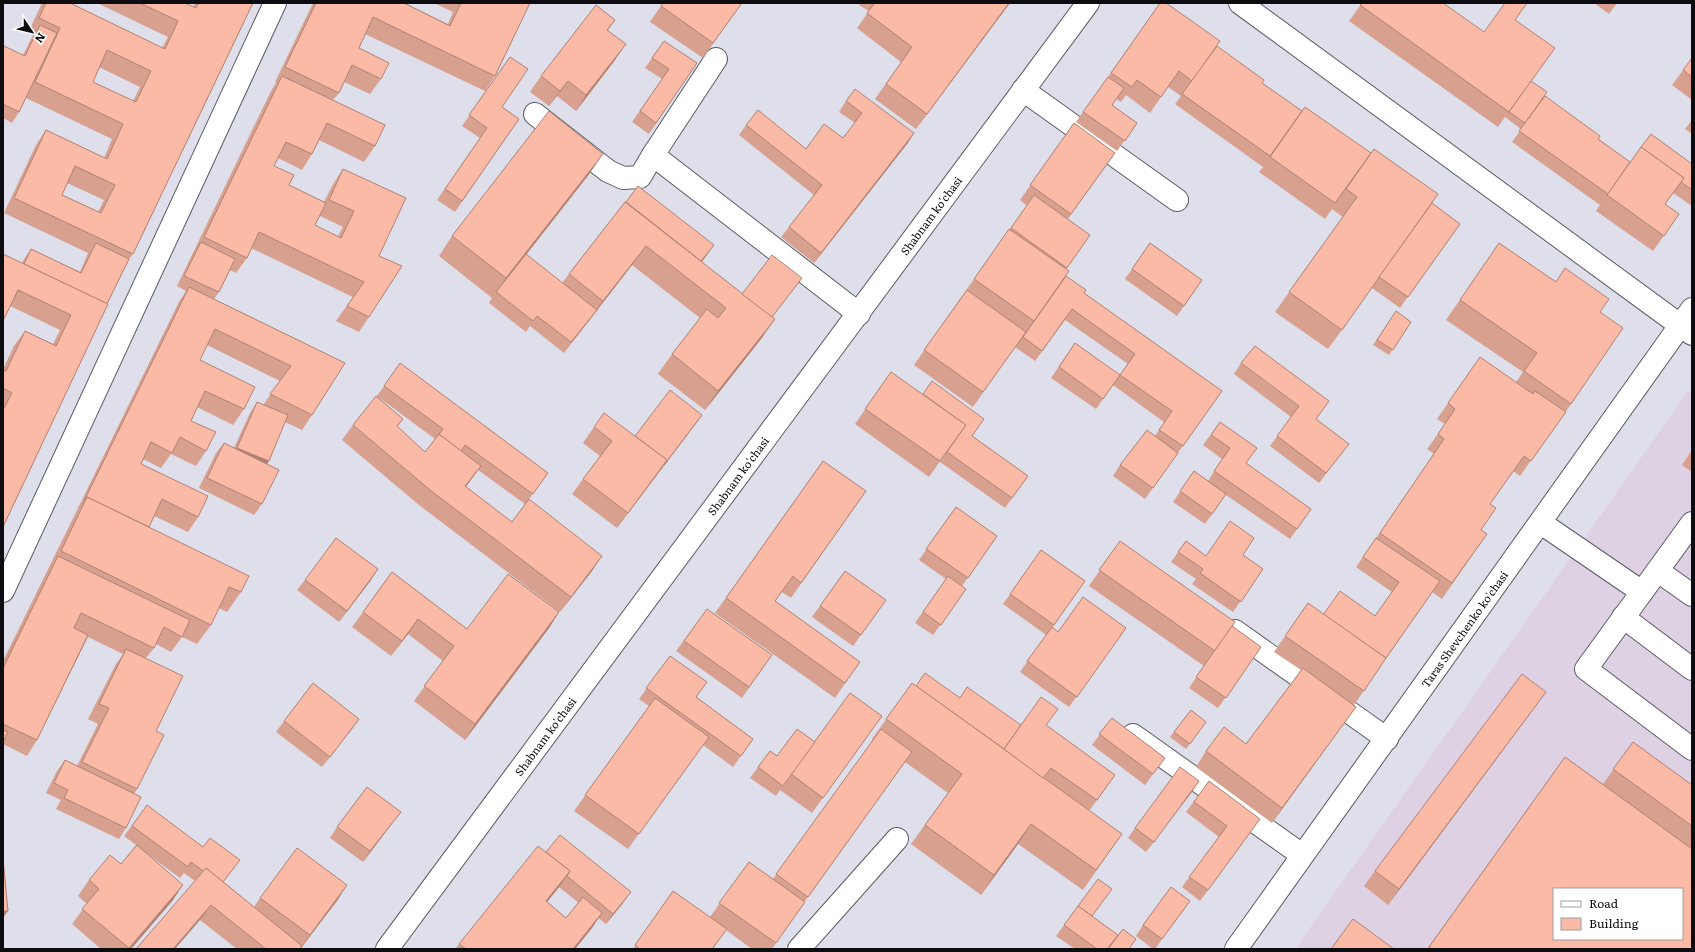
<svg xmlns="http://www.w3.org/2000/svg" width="1695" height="952" viewBox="0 0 1695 952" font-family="Literata,serif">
<rect width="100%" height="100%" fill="#dfdfeb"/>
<path fill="#dfd1e4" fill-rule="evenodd" d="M1688,391L1692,394V949H1295ZM1554,889H1682V939H1554Z"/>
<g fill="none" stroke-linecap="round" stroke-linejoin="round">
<g stroke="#5a5b64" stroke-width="24">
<g id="minor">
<path d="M1240,3L1692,334"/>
<path d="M1023,90L1177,200"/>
<path d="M535,114L608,171L623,178L640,177L653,155L859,314"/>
<path d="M653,155L716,59"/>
<path d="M1541,523L1642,592L1586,669L1692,749"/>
<path d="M1658,571L1692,595"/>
<path d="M3,591L275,3"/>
<path d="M1642,592L1692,523"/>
<path d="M1623,617L1692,669"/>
<path d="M1235,631L1387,739"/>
<path d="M1133,735L1302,855"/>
<path id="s1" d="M387,949L1088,3"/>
<path d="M799,949L897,839"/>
<path id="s2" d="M1236,949L1692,309"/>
</g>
</g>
<use href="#minor" stroke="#fff" stroke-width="22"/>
</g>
<g fill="#d7a08f" fill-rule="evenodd">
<path d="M42,3H72V4L162,48L168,37L97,3H185L193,7L195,3H253L133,254L129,259L107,304L3,527V369L14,346L25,331L53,344L60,330L10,306L3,321V254L22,263L24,259L31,249L80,272L88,253L4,213L36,145L46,130L104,158L112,139L26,98L19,112L12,123L3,118V47L23,55L33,35L28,33ZM99,67L140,87L133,101L93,82ZM67,183L104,200L98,212L62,195Z"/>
<path d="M313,3H404L448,24L453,12L434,3H530L495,76L485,91L365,34L359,48L381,79L370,94L344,82L339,93L333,100L375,146L364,162L319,140L312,154L302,170L278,158L274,166L289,185L324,202L333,184L343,169L379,256L369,317L359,332L336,321L353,297L251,248L247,258L236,273L230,270L219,292L214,299L345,363L312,415L302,430L285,422L267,464L262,504L254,515L199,488L216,453L224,443L234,448L250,413L257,402L263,405L280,381L207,345L200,360L244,409L233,425L197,407L191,421L206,451L196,466L171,454L161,468L143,459L141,464L198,517L188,532L154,516L149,527L241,592L227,612L219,608L211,625L197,644L182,637L171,652L156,644L154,648L146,658L156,731L137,789L134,794L126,828L119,839L56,809L61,800L46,793L57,771L65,760L77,766L98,724L88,719L116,664L123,654L88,637L37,740L27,756L3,744V661L179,302L186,291L177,286L271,91L276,83L275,82ZM320,216L343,227L338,236L315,225Z"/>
<path d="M663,3H742L703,58L650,22Z"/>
<path d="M860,3H926V4L927,3H1010L916,129L875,99L901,62L857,28L869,11L859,5Z"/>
<path d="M1160,3L1262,83L1431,205L1460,224L1400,308L1372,288L1377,281L1328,349L1275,312L1343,217L1332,209L1325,219L1259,172L1263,167L1175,104L1181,96L1168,87L1150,113L1126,95L1121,102L1116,99L1112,105L1137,123L1117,151L1076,122Z"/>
<path d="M1362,3L1484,32L1515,20L1531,81L1545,96L1598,139L1630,162L1692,164V206L1673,193L1665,204L1679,214L1653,251L1596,211L1600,205L1512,142L1534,111L1521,129L1505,117L1498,127L1349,21Z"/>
<path d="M1594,3H1617L1609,14Z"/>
<path d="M615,20L608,30L615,60L576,111L557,96L549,106L530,92L541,76Z"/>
<path d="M664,41L697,63L649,134L632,122L662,79L645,68Z"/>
<path d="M510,57L502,107L519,119L455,212L437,200L480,138L462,126Z"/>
<path d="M1692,58V100L1672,85Z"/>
<path d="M846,101L914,133L907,144L814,263L781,237L789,227L814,195L739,135L746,125L806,149L843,138L855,123L839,112Z"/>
<path d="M1692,120V134L1685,129Z"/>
<path d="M1074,123L1115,153L1068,219L1090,235L1066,269V276L1084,293L1222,391L1145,499L1113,476L1120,465L1155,436L1164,422L1113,385L1096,409L1051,378L1075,343L1120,375L1128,364L1065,320L1035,361L1015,347L973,407L914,365L1009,229H1010L1027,206L1020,200Z"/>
<path d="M590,173L526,255L562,283L625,202L714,245L702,262L742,294L802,278L772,317L775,319L761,339L705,410L658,374L672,354L700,318L632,265L564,353L530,326L526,332L489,303L492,298L439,256L452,236Z"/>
<path d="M1150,243L1202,280L1177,316L1125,279Z"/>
<path d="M1499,243L1600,312L1571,404L1520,476L1513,471L1490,504L1481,530L1487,534L1442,599L1432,592L1354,705L1345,722L1272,823L1196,767L1206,751L1246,744L1301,670L1274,652L1308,603L1323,615L1375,616L1392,592L1356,567L1434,454L1427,449L1445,424L1437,419L1480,357L1516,382L1523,372L1446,320Z"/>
<path d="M1396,311L1411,322L1389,355L1373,345Z"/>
<path d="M400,363L548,473L529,499L592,571L560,612L419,505L342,440L353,425L377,396ZM377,396L435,439L425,452L397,427L403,419ZM478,470L525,504L512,522L466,487Z"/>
<path d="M1241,363L1349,444L1319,483L1270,446L1291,417L1234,374Z"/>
<path d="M891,372L972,436L1028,476L1005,508L940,462L955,440L929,477L855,424Z"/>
<path d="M702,415L617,528L572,494L600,456L583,443L594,427L635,436Z"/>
<path d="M1220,422L1246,463L1311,509L1290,539L1226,495L1205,524L1173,502L1194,471L1208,481L1222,459L1203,445Z"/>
<path d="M1692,450V472L1682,465Z"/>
<path d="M823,461L866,491L791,598L782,592L775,601L860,662L835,698L715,613Z"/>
<path d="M956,507L997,536L962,586L966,589L933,635L915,623L946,579L919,560Z"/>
<path d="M1120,541L1232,626L1261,647L1218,708L1189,688L1204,666L1089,586Z"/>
<path d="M1186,541L1206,556L1243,555L1263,569L1233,612L1192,584L1196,579L1171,562Z"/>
<path d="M1041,550L1085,581L1052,628L1058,632L1126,628L1069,707L1020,672L1046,635L1003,604Z"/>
<path d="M845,571L886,600L853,646L812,617Z"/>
<path d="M392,572L467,629L559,612L549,628L465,740L414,701L443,661L408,634L391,656L352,627L363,612Z"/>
<path d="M305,580H371L339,622L297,590Z"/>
<path d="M707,609L772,655L742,698L676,651Z"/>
<path d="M670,656L696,697L753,739L733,767L703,745L628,849L574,811L649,706L639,699Z"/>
<path d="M912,683L916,686L960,698L1021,725H1046L1115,775L1089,811L1122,834L1083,890L1018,844L981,895L911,844L948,793L905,762L805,901L772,949H752L726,930L713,949H633L673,891L710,917L749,862L773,879L873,740L872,739Z"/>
<path d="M1546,692L1388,905L1364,886L1375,871Z"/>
<path d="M1191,710L1206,722L1186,749L1170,737Z"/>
<path d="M882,716L812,813L780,790L776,796L750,778L770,751L777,756Z"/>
<path d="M1112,718L1165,758L1145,785L1092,745Z"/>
<path d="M284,721L352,729L322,767L276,732Z"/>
<path d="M1633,742L1692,785V949H1427L1565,757L1603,784Z"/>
<path d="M1199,781L1146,852L1128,838L1135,828Z"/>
<path d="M1209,781L1252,830L1200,901L1182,887L1219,837L1186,812Z"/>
<path d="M147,805L224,882L254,907L260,898L347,885L301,949H237L200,920L195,881L184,873L180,878L138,847L173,900L131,949H101L72,924L87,904L78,896L89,880L121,864L136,845L124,836Z"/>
<path d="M401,812L363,862L330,838L337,827Z"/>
<path d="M546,852L623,903L606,924L598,918L592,928L575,949H455L459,944ZM559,887L579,903L566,918L547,902Z"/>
<path d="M1190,901L1155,949H1153L1136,936L1143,925Z"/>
<path d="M1078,906L1092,916L1129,949H1075L1056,936Z"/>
</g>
<g fill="#af8274">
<path d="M1009,3H1010L916,129L927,114Z"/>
<path d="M626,44L615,60L576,111L586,95Z"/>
<path d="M568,81L557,96L549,106L560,91Z"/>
<path d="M914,133L907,144L814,263L821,253Z"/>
<path d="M603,154L590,173L496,293L506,278Z"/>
<path d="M714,245L706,256L687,281L694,270Z"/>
<path d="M646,246L632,265L564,353L603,301Z"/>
<path d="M775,319L761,339L705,410L718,391Z"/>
<path d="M702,415L695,425L617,528L628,513Z"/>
<path d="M237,448L269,461L262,472L230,459Z"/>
<path d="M481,466L470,481L455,501L465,486Z"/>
<path d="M602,556L592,571L560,612L571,597Z"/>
<path d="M378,569L371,580L339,622L347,611Z"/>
<path d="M559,612L549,628L465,740L475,724Z"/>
<path d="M418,619L408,634L391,656L402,641Z"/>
<path d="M1546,692L1535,707L1388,905L1399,889Z"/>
<path d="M1356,707L1345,722L1272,823L1282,808Z"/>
<path d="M359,719L352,729L322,767L330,757Z"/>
<path d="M1199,781L1192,792L1146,852L1154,842Z"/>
<path d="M401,812L393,822L363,862L370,851Z"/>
<path d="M1031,824L1018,844L981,895L994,875Z"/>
<path d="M570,871L559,887L535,917L546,901Z"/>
<path d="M183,885L173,900L131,949H129Z"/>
<path d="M347,885L337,901L300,949L310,935Z"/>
<path d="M631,892L623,903L606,924L613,914Z"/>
<path d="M211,905L200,920L175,949H173Z"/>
<path d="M3,911H8L3,918Z"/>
<path d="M602,913L592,928L575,949H573Z"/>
</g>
<g fill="#fabaa6" stroke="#af8274" fill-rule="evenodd">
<path d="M46,3H72V4L165,49L178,21L140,3H185L196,8L199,3H253L133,254L14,198L46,130L107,159L123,124L35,82L60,28L39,18ZM107,50L151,71L136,102L93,82ZM75,166L115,185L101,213L62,195Z"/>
<path d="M316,3H404L450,26L461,3H530L495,76L373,17L359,48L389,63L381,79L352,65L339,93L285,67Z"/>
<path d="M663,3H742L713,43L661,6Z"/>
<path d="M875,3H926V4L927,3H1009L927,114L886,84L912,47L867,13Z"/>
<path d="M1160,3H1166L1220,41L1192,81L1179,71L1161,97L1137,80L1132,87L1111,73Z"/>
<path d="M1362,3H1443L1484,32L1505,3H1527L1515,20L1555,48L1509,112L1360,5Z"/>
<path d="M596,5L615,20L607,30L626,44L586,95L568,81L560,91L541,76Z"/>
<path d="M40,25L57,33L19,112L3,104V48L4,46L25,56Z"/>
<path d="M664,41L697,63L656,123L640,111L669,69L652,58Z"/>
<path d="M1217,46L1264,80L1262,83L1302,111L1270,156L1182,94Z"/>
<path d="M510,57L528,69L502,107L519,119L462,201L445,189L487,128L469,115Z"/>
<path d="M1692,58V77L1683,70Z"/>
<path d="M282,76L385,125L375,146L327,123L312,154L286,142L274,166L294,175L289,185L326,203L315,225L341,238L354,211L329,200L343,169L406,198L379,256L402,266L369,317L347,306L364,282L259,232L247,258L204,237Z"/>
<path d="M1108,77L1124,88L1112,105L1137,123L1125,141L1083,112Z"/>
<path d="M1531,81L1547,92L1525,123L1509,112Z"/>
<path d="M855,89L914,133L821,253L789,227L822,185L746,125L758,110L806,149L824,124L843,138L862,113L846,101Z"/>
<path d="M1545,96L1600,136L1598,139L1630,162L1608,194L1519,131Z"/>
<path d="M1305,107L1371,153L1335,203L1270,157Z"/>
<path d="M549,111L603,154L506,278L452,236Z"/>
<path d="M1074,123L1115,153L1071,214L1030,185Z"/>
<path d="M1651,134L1692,164V190L1681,182L1684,178L1641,147Z"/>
<path d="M1641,147L1684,178L1665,204L1679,214L1664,236L1607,195Z"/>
<path d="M1374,149L1438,194L1342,330L1289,292L1357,197L1346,189Z"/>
<path d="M638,186L714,245L701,261L626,202Z"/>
<path d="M1034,195L1090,235L1067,268L1011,228Z"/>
<path d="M625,202L775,319L718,391L672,354L707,309L718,318L726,308L646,246L603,301L569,274Z"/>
<path d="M1432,203L1460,224L1408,297L1379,277Z"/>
<path d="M1009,229L1069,271L1034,321L974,279Z"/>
<path d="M201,242L235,259L219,292L184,276Z"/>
<path d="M96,243L129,259L107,304L24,264L31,249L81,273Z"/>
<path d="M1150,243L1202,280L1184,306L1132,269Z"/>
<path d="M1499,243L1556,282L1565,268L1609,299L1600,312L1623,328L1571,404L1524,371L1537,353L1460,300Z"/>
<path d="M3,254L108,304L3,527V410L12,393L3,388V370L6,371L25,331L56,346L71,315L18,290L3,321Z"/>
<path d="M526,254L597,310L571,342L537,316L533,321L496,292Z"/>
<path d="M772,255L802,278L772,317L742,294Z"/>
<path d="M1066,276L1086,290L1084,293L1222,391L1183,446L1159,430L1172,411L1120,375L1135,354L1072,309L1042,351L1023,337Z"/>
<path d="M189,287L345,363L312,415L270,394L291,366L215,329L200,360L255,387L244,409L205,391L191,421L216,432L206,451L180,437L172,453L151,442L141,464L208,496L198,517L162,499L149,527L87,497L84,501Z"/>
<path d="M967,290L1026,332L983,392L924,350Z"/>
<path d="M1396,311L1411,322L1393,350L1377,340Z"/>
<path d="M1075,343L1120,375L1103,399L1059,367Z"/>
<path d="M1255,346L1329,401L1316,419L1349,444L1326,473L1277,436L1299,406L1241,363Z"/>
<path d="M1480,357L1533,394L1535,391L1566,412L1531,461L1524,456L1490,504L1496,508L1481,530L1487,534L1452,583L1380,533L1444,439L1438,434L1455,409L1448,403Z"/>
<path d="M400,363L548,473L533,494L465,445L461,451L439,434L443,429L384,386Z"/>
<path d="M891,372L966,425L940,461L865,409Z"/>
<path d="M932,381L984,419L972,436L1028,476L1012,498L947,452L966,425L923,394Z"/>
<path d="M670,390L702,415L664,465L667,460L635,436Z"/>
<path d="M376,396L403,419L397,426L425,452L439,434L481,466L465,486L512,522L529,499L602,556L571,597L430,490L353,425Z"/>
<path d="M257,402L288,415L269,461L237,448Z"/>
<path d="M604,413L667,460L628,513L583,479L612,441L594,427Z"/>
<path d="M1220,422L1257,448L1246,463L1311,509L1297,529L1214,471L1230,448L1211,435Z"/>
<path d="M1147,430L1178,453L1153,488L1120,465Z"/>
<path d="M224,443L279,470L262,504L207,478Z"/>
<path d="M823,461L866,491L801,583L793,576L775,601L860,662L845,683L726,598Z"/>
<path d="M1194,471L1226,494L1212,514L1180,491Z"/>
<path d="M87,497L249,576L241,592L229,587L211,625L61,551Z"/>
<path d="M956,507L997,536L968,578L926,549Z"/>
<path d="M1230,521L1254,538L1243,555L1263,569L1241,602L1200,573L1203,569L1178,552L1186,541L1206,556Z"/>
<path d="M336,538L378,569L347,611L305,580Z"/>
<path d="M1376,538L1440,581L1386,658L1323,615L1340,591L1375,616L1399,582L1363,557Z"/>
<path d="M1120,541L1235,622L1215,651L1099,570Z"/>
<path d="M1041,550L1085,581L1054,625L1010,594Z"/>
<path d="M58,556L190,620L182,637L164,627L154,648L81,613L74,628L88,635L37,740L3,724V668Z"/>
<path d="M845,571L886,600L861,635L820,606Z"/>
<path d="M392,572L467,629L508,574L559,612L475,724L424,686L454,646L418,619L402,641L363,612Z"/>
<path d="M948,576L966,589L941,625L923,612Z"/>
<path d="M1083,597L1126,628L1077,697L1027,661L1052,627L1058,632Z"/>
<path d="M1308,603L1386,658L1364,691L1285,636Z"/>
<path d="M707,609L772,655L749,687L684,641Z"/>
<path d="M1232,626L1261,647L1226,698L1196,677Z"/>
<path d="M126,649L183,676L156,731L164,735L137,789L82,762L109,708L99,704Z"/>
<path d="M670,656L707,682L696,697L753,739L741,756L646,688Z"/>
<path d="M1303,668L1356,707L1282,808L1206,751L1224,727L1246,744Z"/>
<path d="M925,673L960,698L967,687L1021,725L1004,749L916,686Z"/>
<path d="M1522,674L1546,692L1399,889L1375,871Z"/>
<path d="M313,683L359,719L330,757L284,721Z"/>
<path d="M912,683L1122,834L1096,870L1031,824L994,875L925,825L962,774L886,719Z"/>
<path d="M850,693L882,716L823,798L791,774Z"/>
<path d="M1041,697L1058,709L1046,725L1115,775L1097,800L1051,768L1043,778L1004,749Z"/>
<path d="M655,698L709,737L639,834L585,795Z"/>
<path d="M1191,710L1206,722L1190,744L1174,732Z"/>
<path d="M1112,718L1165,758L1153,774L1099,734Z"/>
<path d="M797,729L815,742L783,786L758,767L770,751L777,756Z"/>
<path d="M881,729L912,752L808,897L776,874Z"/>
<path d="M3,730L8,732L3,742Z"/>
<path d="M1633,742L1692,785V826L1613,769Z"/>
<path d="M1565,757L1692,849V949H1432L1429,947ZM1554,889H1682V939H1554Z"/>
<path d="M65,760L141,797L126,828L64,798L68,790L54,783Z"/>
<path d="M1180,767L1199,781L1154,842L1135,828Z"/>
<path d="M1209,781L1260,819L1208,890L1189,877L1227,826L1194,802Z"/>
<path d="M367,787L401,812L370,851L337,827Z"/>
<path d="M147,805L203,847L210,838L240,860L223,882L206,868L203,871L191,862L188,867L132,826Z"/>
<path d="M560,835L631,892L613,914L567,876L570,871L546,852Z"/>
<path d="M137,845L183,885L129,948L82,909L99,889L89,880L110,855L121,864Z"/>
<path d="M538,846L570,871L546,901L566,918L583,897L602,913L573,949H466L459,944Z"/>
<path d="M297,848L347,885L310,935L260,898Z"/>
<path d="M3,858L8,911H3Z"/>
<path d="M749,862L805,902L776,943L719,903Z"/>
<path d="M206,868L302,946L299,949H266L211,905L173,949H136Z"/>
<path d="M1098,879L1112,889L1092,916L1078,906Z"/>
<path d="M1171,887L1190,901L1162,939L1143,925Z"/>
<path d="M673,891L727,929L712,949H640L635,945Z"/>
<path d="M1078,906L1118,935L1107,949H1097L1064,925Z"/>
<path d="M1353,919L1394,949H1331Z"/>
<path d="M1123,929L1136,939L1129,949H1108Z"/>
</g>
<g text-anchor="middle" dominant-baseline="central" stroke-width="3" stroke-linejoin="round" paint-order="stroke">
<g font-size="11" fill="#0d0d11" stroke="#fff">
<text stroke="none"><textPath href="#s1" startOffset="913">Shabnam ko'chasi</textPath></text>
<text stroke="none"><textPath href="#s1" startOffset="589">Shabnam ko'chasi</textPath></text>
<text stroke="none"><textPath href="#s2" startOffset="393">Taras Shevchenko ko'chasi</textPath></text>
<text stroke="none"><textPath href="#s1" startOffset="265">Shabnam ko'chasi</textPath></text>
</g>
</g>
<rect width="1695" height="952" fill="none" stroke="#0d0d11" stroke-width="8"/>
<rect x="1553" y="888" width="130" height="52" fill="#ffffff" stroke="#9e9ea0"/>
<rect x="1561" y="901" width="20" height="6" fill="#ffffff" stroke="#9e9ea0"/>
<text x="1589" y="908" font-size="12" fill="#0d0d11">Road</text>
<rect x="1561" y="918" width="20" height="12" fill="#fabaa6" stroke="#9e9ea0"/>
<text x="1589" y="928" font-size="12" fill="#0d0d11">Building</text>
<g transform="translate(32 32) rotate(125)" stroke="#ffffff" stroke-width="3" paint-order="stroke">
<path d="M0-3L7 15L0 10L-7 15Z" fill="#0d0d11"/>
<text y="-6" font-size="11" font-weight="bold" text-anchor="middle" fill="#0d0d11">N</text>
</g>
</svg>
